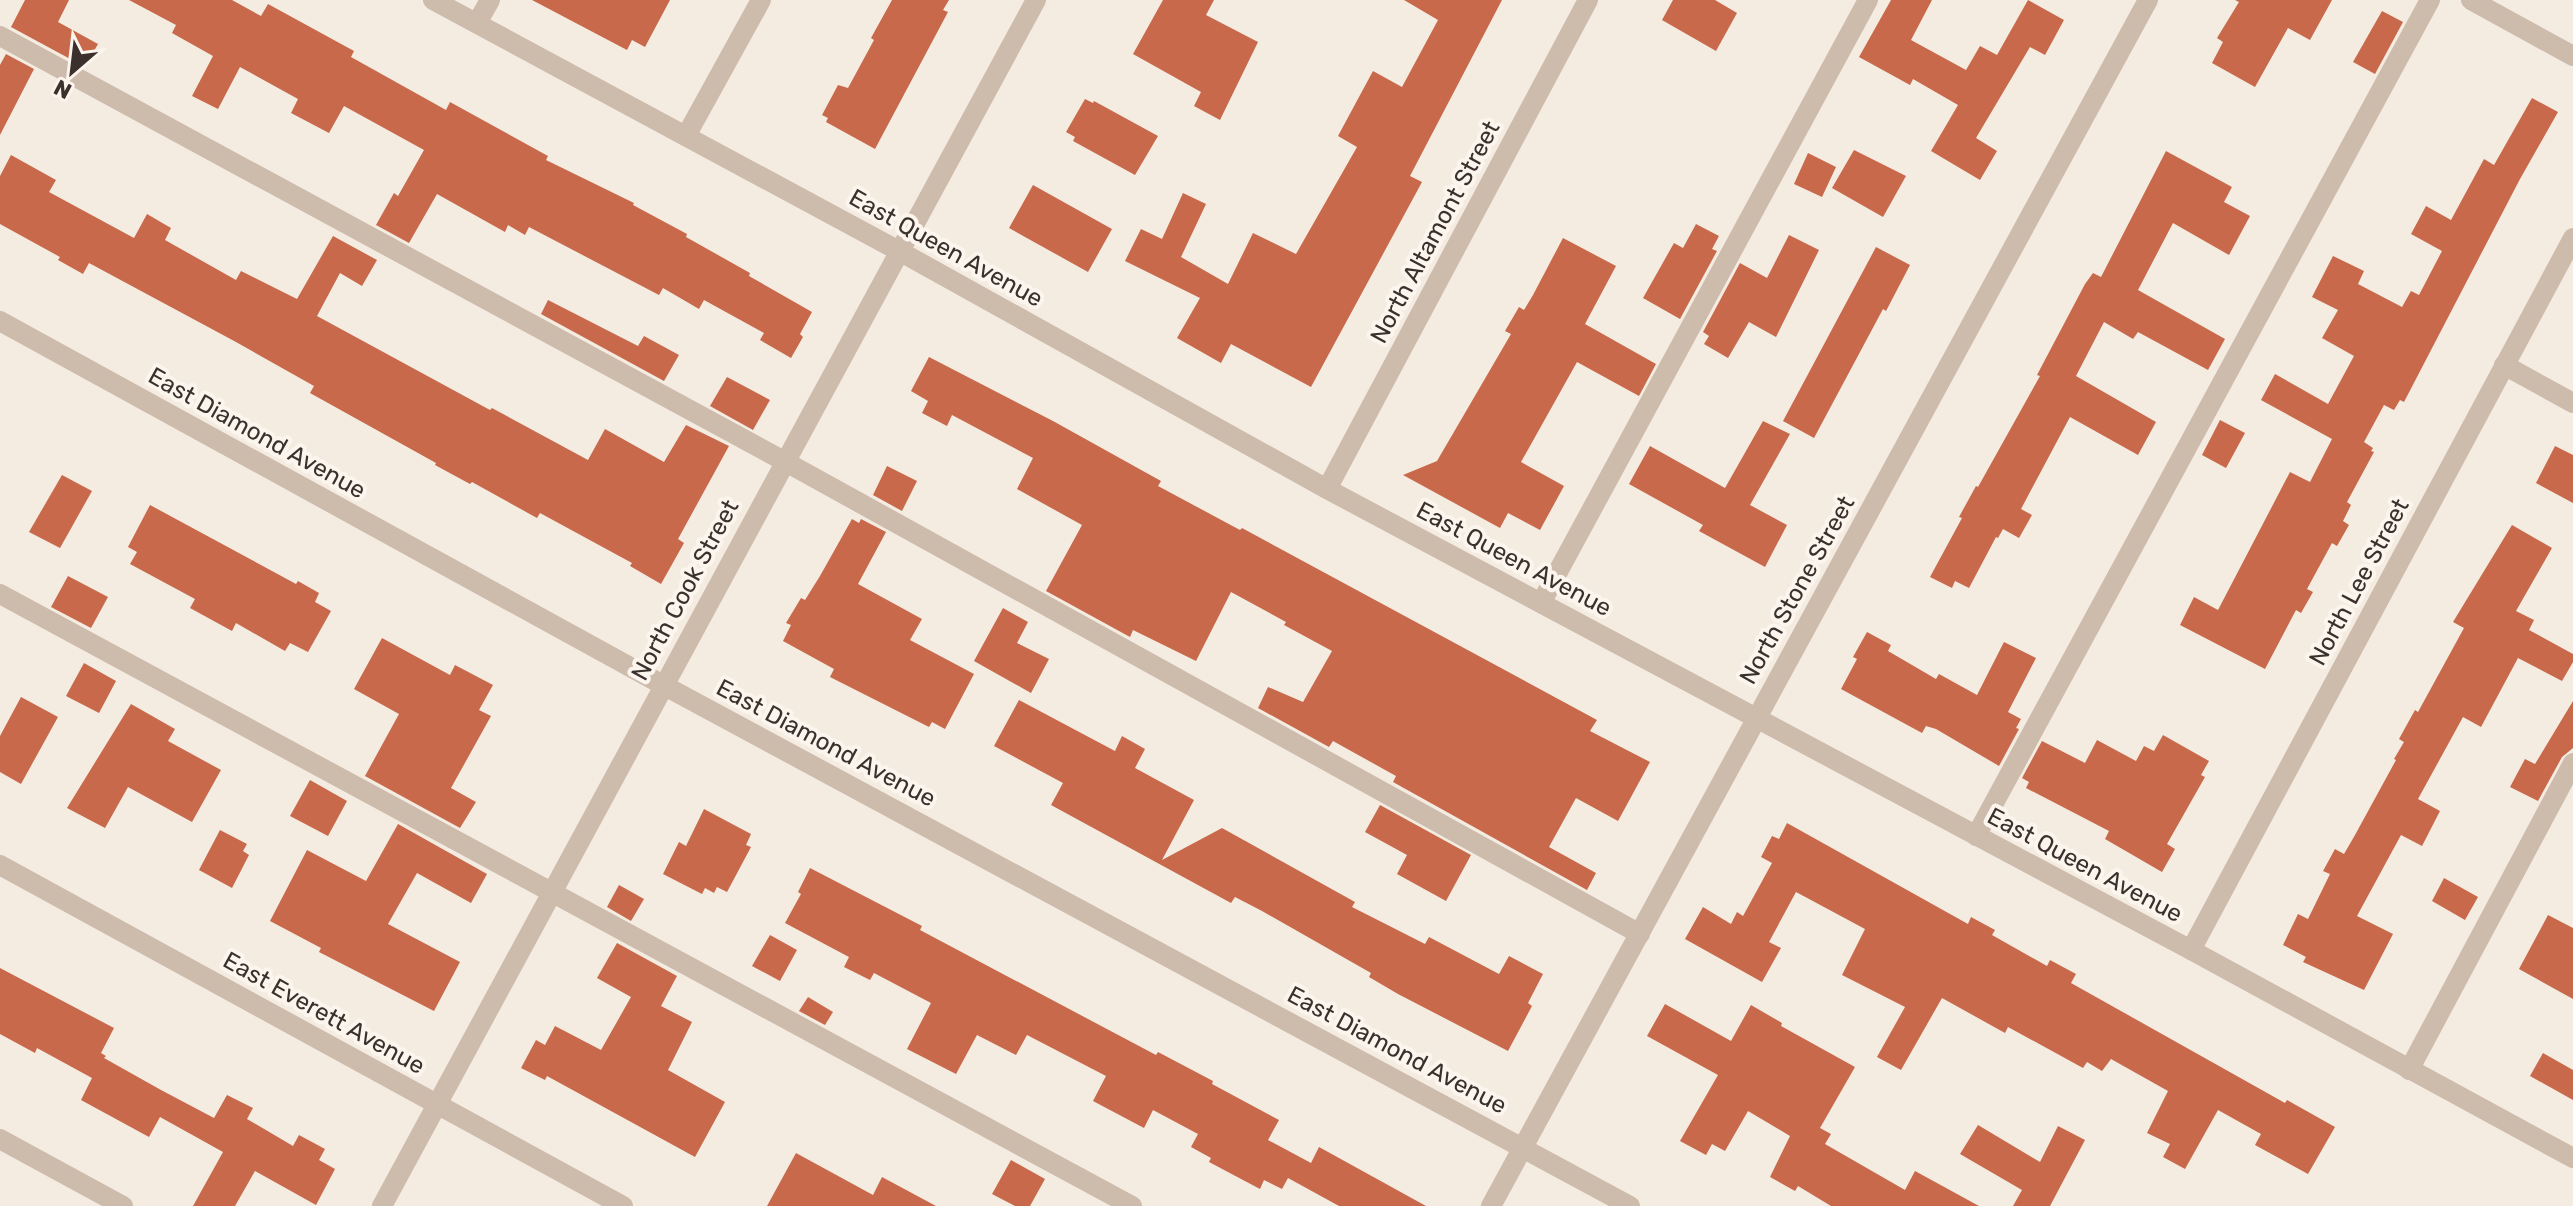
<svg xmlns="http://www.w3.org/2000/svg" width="2573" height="1206" viewBox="0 0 2573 1206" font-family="Rubik,sans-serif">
<rect width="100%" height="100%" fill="#f4ebe1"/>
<g fill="#c8694b">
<path d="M25,0H69L58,22L98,44L85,67L11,27Z"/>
<path d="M129,0H232L261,16L268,4L354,51L351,57L446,110L450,102L548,156L546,160L634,203L633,205L687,234L686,237L750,273L749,276L812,312L800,334L803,337L791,358L760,340L764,333L704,300L699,309L663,288L659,295L529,227L525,235L508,225L505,232L437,194L409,243L376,225L394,193L398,196L424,150L344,106L329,133L291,113L298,99L240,67L218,109L192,96L213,56L172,33L176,25Z"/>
<path d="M532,0H670L645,47L632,40L627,50Z"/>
<path d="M892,0H949L943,10L948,12L875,149L826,122L828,118L822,115L838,85L848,88L874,40L871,38Z"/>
<path d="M1163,0H1214L1206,15L1258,42L1220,120L1194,106L1201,92L1133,54Z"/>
<path d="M1404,0H1502L1410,176L1422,182L1311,387L1231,344L1221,363L1177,338L1200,298L1125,261L1141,229L1162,239L1183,193L1206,204L1181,257L1228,284L1253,233L1296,254L1357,147L1338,136L1373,71L1402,87L1438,20Z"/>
<path d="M1673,0H1715L1737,13L1716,51L1662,20Z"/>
<path d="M1891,0H1932L1911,40L1966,70L1980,46L1997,55L2028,0L2064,20L2045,55L2030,47L1976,138L1997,151L1980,180L1931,151L1958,105L1913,79L1910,85L1859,57Z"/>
<path d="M2235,0H2332L2310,40L2288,28L2255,87L2212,63L2223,42L2217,38L2239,2Z"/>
<path d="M2382,11L2403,22L2375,74L2353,62Z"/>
<path d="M6,54L34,69L0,135V65Z"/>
<path d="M2532,98L2558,112L2520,179L2404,402L2400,400L2394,410L2384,405L2364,442L2373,448L2371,451L2374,452L2347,502L2351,505L2343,521L2349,525L2337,546L2332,543L2307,589L2313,592L2301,613L2296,610L2265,669L2180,625L2194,597L2218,610L2290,472L2310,482L2332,439L2261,400L2275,374L2328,404L2354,356L2322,338L2338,310L2312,297L2333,256L2364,271L2358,284L2402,307L2411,291L2419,295L2442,251L2411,234L2426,206L2451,220L2484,159L2494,165Z"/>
<path d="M1085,99L1093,103L1094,101L1158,136L1135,175L1073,141L1075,137L1066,132Z"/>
<path d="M1854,150L1906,176L1883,217L1832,188Z"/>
<path d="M2166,151L2232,187L2224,202L2250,216L2229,255L2173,223L2138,290L2225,339L2208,370L2138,332L2133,339L2104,322L2076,376L2156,422L2138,455L2070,417L2021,509L2032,515L2019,538L2003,529L1998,538L1996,537L1969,588L1955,581L1952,588L1930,577L1962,518L1959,517L1976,486L1978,487L2040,376L2037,375L2085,284L2093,273L2101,277Z"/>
<path d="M1808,153L1836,167L1822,197L1794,184Z"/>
<path d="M11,155L56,180L49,192L134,238L147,214L171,228L165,240L236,280L241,271L297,299L333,236L377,260L362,286L340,273L317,316L490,410L492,408L588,460L605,429L664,462L686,425L729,446L678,539L684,543L661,584L630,566L632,563L540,513L537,518L472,482L470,484L435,465L436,463L310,393L314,386L236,342L89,263L83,274L58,260L60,257L0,224V176Z"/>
<path d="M1033,185L1112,229L1088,272L1009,228Z"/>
<path d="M1696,224L1719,236L1712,249L1717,251L1680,319L1643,298L1674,243L1683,248Z"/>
<path d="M1789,235L1819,250L1776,337L1749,322L1728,358L1704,344L1709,336L1703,332L1740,263L1767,278Z"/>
<path d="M1563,238L1616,266L1585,324L1656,364L1639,396L1577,362L1521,462L1564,486L1540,530L1508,513L1500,528L1403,475L1437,461L1511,334L1505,331L1519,307L1524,310L1533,295Z"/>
<path d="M1876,247L1910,265L1886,311L1883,309L1814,438L1783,421Z"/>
<path d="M548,300L638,346L644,336L679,355L664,381L541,314Z"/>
<path d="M929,357L1053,421L1161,481L1158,486L1240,530L1242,528L1597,720L1590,731L1650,762L1618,821L1576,798L1549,847L1596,873L1587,890L1393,782L1396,776L1333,741L1329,747L1258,708L1268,687L1303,702L1332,651L1284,625L1286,622L1231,592L1196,661L1133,630L1130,637L1046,591L1082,525L1017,489L1033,458L952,415L947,426L922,413L928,401L911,391Z"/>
<path d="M727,377L770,400L753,430L710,406Z"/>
<path d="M2220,420L2245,433L2226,468L2202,455Z"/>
<path d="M1763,421L1790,434L1750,505L1787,525L1765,567L1699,531L1703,525L1629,484L1650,446L1725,488Z"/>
<path d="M2555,446L2573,455V503L2536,483Z"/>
<path d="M887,466L917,481L902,511L873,495Z"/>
<path d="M62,475L92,491L60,548L29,532Z"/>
<path d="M150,505L296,584L298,581L319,593L315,602L331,611L308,652L290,643L285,651L236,623L232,631L190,608L195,599L130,564L137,552L128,547Z"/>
<path d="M852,519L859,523L861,519L886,532L858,584L922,619L910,640L974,674L945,729L932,722L929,727L830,677L834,669L783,641L791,625L786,623L801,598L805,600L820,576Z"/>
<path d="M2512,525L2552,548L2516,611L2534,620L2529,630L2573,654V662L2562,681L2518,658L2481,727L2463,717L2418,799L2440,811L2422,846L2401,835L2357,916L2393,934L2364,990L2303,962L2306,957L2283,945L2298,914L2308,919L2330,874L2323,871L2335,849L2344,854L2355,835L2396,760L2394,759L2404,742L2399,739L2415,710L2418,712L2464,628L2453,622Z"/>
<path d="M68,576L108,597L91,628L51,607Z"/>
<path d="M1003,608L1028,622L1017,643L1049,659L1031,693L974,661Z"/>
<path d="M1867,632L1891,645L1888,651L1936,679L1939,674L1977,695L2004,642L2036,658L2008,712L2021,719L2016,728L2019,729L1999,766L1936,729L1926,726L1922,733L1841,689L1857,659L1853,657Z"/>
<path d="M382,638L450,675L455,665L493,685L479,710L491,716L451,788L476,802L460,828L365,776L399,714L354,689Z"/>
<path d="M84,663L116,681L99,713L66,696Z"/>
<path d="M21,697L58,717L21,784L0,772V736Z"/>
<path d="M1019,700L1115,751L1122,736L1145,749L1135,768L1194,800L1162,860L1222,828L1355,902L1352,907L1425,944L1429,937L1499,974L1509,956L1543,974L1528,1003L1532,1006L1508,1051L1398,994L1369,977L1371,973L1262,911L1235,897L1231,903L1051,805L1063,783L994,746Z"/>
<path d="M2573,701V748L2562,757L2538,801L2510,787L2525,759L2535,764Z"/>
<path d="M131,704L175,729L168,741L221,770L192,822L128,787L105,828L67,808Z"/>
<path d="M2163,735L2209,761L2201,775L2205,777L2167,844L2175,849L2162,872L2105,839L2109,831L2026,788L2029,782L2022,778L2042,741L2085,763L2097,740L2136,761L2144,746L2154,751Z"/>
<path d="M310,780L347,801L328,836L290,816Z"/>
<path d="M1380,805L1471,855L1446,901L1397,874L1407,855L1365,832Z"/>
<path d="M704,809L751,834L746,845L751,847L727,892L717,887L714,893L705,888L702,894L663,874L679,842L686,846Z"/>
<path d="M1787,823L1968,924L1971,917L1995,930L1992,935L2047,966L2050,960L2076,974L2071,983L2285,1103L2287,1100L2335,1127L2308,1174L2255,1145L2261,1134L2218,1110L2185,1169L2163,1157L2170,1144L2147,1133L2168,1091L2111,1059L2102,1071L2087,1062L2083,1068L2008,1027L2005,1033L1942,998L1901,1070L1877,1057L1905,1007L1842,975L1865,929L1796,892L1769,942L1781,948L1762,982L1685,939L1703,907L1731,924L1737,912L1743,916L1772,863L1761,857L1772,836L1779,839Z"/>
<path d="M398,824L487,874L471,903L417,873L388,924L460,962L434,1011L319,952L321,948L270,921L307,850L366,881Z"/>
<path d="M220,830L247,844L243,851L249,855L232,888L199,870Z"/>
<path d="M810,868L922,926L920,930L1156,1055L1158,1052L1213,1081L1212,1084L1279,1120L1268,1140L1311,1163L1319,1147L1426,1206H1339L1288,1178L1282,1189L1264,1180L1260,1189L1209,1162L1211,1158L1191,1147L1198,1134L1153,1110L1144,1128L1093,1101L1106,1076L1027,1035L1016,1055L977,1035L956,1074L907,1049L931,1003L874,973L870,980L844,967L849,957L785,923L801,894L798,892Z"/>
<path d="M2444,878L2478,897L2465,920L2432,901Z"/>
<path d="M619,885L644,899L631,921L607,907Z"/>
<path d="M2548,915L2573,928V999L2519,969Z"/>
<path d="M770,935L797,950L780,981L752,966Z"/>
<path d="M617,943L677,976L661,1006L692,1022L668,1070L725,1102L695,1157L547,1076L545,1080L521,1068L536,1040L545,1045L555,1026L601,1050L631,997L597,978Z"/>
<path d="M0,968L114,1028L101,1053L106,1056L104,1058L161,1090L214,1118L227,1095L253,1108L247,1119L293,1146L299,1135L325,1149L319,1160L335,1169L316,1205L255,1171L235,1206H193L223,1152L160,1117L149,1137L81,1100L92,1078L37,1048L35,1053L0,1034Z"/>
<path d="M808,997L833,1012L825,1025L799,1011Z"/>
<path d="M1665,1004L1731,1041L1751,1005L1782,1023L1781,1026L1855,1067L1820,1128L1831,1134L1825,1144L1905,1190L1915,1171L1979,1206H1831L1798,1186L1795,1191L1770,1177L1790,1136L1748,1111L1725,1151L1712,1144L1706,1155L1680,1141L1718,1075L1647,1036Z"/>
<path d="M2543,1053L2573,1070V1100L2530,1076Z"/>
<path d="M1978,1125L2040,1162L2058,1126L2085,1140L2050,1206H2013L2022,1190L1960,1154Z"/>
<path d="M796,1153L873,1195L882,1177L936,1206H767Z"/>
<path d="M1011,1160L1045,1179L1030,1206H1015L992,1194Z"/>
</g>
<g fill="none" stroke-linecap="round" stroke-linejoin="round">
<g stroke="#cdbbac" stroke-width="20">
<path d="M433,0L899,251L1327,489L2191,950L2573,1158"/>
<path d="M2471,0L2573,56"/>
<path d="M477,23L490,0"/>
<path d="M0,36L784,461L1640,934"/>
<path d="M686,136L761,0"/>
<path d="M0,321L663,685L1630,1206"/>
<path d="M2504,365L2573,403"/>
<path d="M1327,489L1588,0"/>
<path d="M0,594L1132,1206"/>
<path d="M1541,603L1868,0"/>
<path d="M1976,836L2430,0"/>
<path d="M0,865L623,1206"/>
<path d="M2191,950L2573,238"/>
<path d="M2409,1070L2573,763"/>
<path d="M0,1139L123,1206"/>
<path d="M382,1206L1036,0"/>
<path d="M1491,1206L2148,0"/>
</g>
</g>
<g text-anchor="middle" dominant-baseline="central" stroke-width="8" stroke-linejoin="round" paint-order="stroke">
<g font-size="24" fill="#3b302b" stroke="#fbf5ee">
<text transform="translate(1435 232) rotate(-62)">North Altamont Street</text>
<text transform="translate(946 248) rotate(29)">East Queen Avenue</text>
<text transform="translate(257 433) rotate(29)">East Diamond Avenue</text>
<text transform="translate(1514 559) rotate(28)">East Queen Avenue</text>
<text transform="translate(2359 582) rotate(-62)">North Lee Street</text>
<text transform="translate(685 590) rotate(-62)">North Cook Street</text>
<text transform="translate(1797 590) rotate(-61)">North Stone Street</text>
<text transform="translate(826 743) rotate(28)">East Diamond Avenue</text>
<text transform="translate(2085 865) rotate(28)">East Queen Avenue</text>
<text transform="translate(324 1013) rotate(29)">East Everett Avenue</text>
<text transform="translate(1397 1050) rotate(28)">East Diamond Avenue</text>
</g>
</g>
<g transform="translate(72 72) rotate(208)" stroke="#fbf5ee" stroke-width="6" paint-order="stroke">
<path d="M0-6L14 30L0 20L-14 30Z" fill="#3b302b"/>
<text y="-12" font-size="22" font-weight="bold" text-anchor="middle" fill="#3b302b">N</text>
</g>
</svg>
